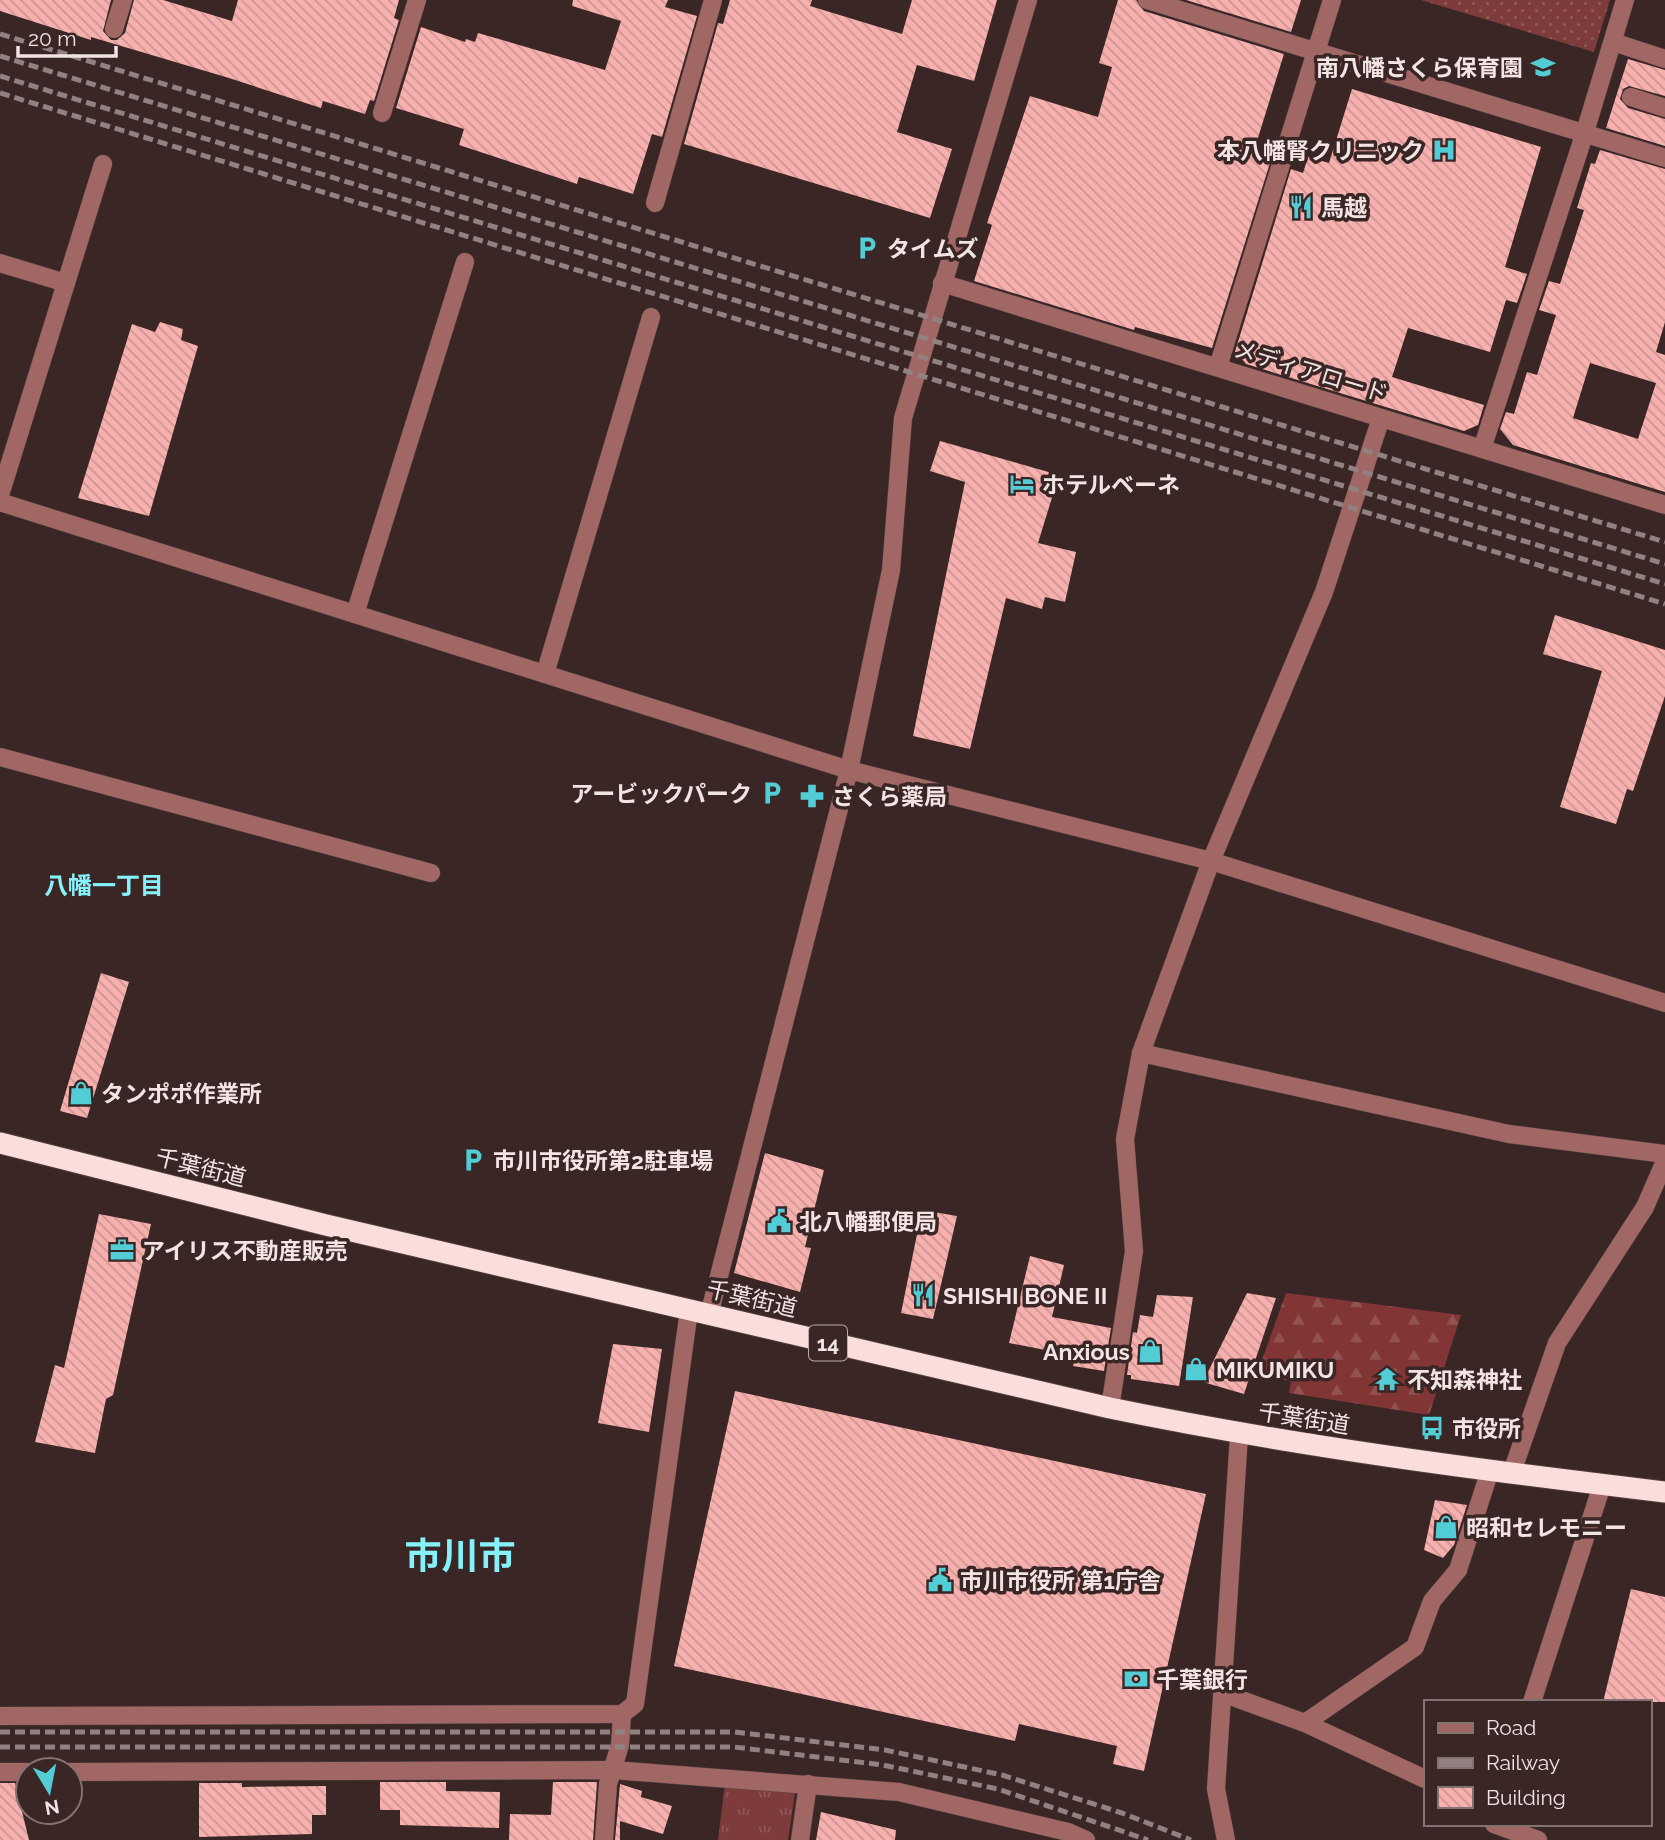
<svg xmlns="http://www.w3.org/2000/svg" width="1665" height="1840" viewBox="0 0 1665 1840" font-family="Raleway,'Noto Sans JP',sans-serif">
<defs>
<pattern id="grass-tufts" width="24" height="20" patternUnits="userSpaceOnUse" patternTransform="scale(1.75)"><rect width="24" height="20" fill="#7d3c3b"/><path d="M3 7l-1-3M5 7V3M7 7l1-3M15 17l-1-3M17 17v-4M19 17l1-3" fill="none" stroke="#905857"/></pattern>
<pattern id="forest-firs" width="22" height="20" patternUnits="userSpaceOnUse" patternTransform="scale(1.75)"><rect width="22" height="20" fill="#813535"/><path d="M5 1l3.5 6h-7zM16 11l3.5 6h-7z" fill="#935252"/></pattern>
<pattern id="park-dots" width="8" height="8" patternUnits="userSpaceOnUse" patternTransform="scale(1.75)"><rect width="8" height="8" fill="#7d3c3b"/><path d="M2 2h.1M6 6h.1" fill="none" stroke="#905857" stroke-width="1.8" stroke-linecap="round"/></pattern>
<pattern id="building-back-hatch" width="6" height="6" patternUnits="userSpaceOnUse" patternTransform="scale(1.75)"><rect width="6" height="6" fill="#f7b0ad"/><path d="M-1 5l2 2M0 0l6 6M5-1l2 2" fill="none" stroke="#cb9593"/></pattern>
</defs>
<rect width="100%" height="100%" fill="#392625"/>
<path fill="url(#grass-tufts)" d="M725,1784L795,1793L788,1840H718Z"/>
<path fill="url(#forest-firs)" d="M1286,1293L1461,1315L1429,1415L1289,1393L1291,1382L1258,1371Z"/>
<path fill="url(#park-dots)" d="M1421,0H1610L1594,52Z"/>
<g fill="url(#building-back-hatch)" fill-rule="evenodd">
<path d="M0,0H111L103,31L111,40H117L125,33L134,0H163L232,21L238,0H399L394,18L399,20L374,101L370,100L365,114L323,101L321,108L229,78L91,37V40L0,11Z"/>
<path d="M573,0H668L665,7L697,16L662,137L652,134L633,194L579,177L577,184L459,145L464,129L396,108L421,27L465,42L466,39L475,42L478,33L605,70L621,21L572,6Z"/>
<path d="M730,0H812L810,6L902,34L912,0H997L974,81L917,65L897,132L952,149L930,218L684,144L718,23L723,24Z"/>
<path d="M1118,0H1136L1144,11L1284,54L1252,157L1270,163L1212,348L1135,327L1134,330L974,281L992,225L987,223L1030,96L1098,117L1112,67L1099,63Z"/>
<path d="M1186,0H1301L1291,32Z"/>
<path d="M1628,59L1665,70V96L1629,86L1623,89L1620,99L1628,108L1665,119V146L1606,128Z"/>
<path d="M1352,89L1541,147L1505,267L1527,274L1517,303L1506,300L1490,352L1408,328L1392,377L1484,405L1478,425L1464,431L1246,364L1241,358L1234,355L1291,169L1303,173L1308,157L1329,163Z"/>
<path d="M1600,150L1665,169V322L1656,352L1665,355V492L1513,445L1500,429L1506,412L1514,414L1527,372L1537,375L1556,315L1539,310L1549,281L1560,284L1584,210L1577,208L1591,163L1595,164ZM1590,363L1656,383L1638,439L1573,418Z"/>
<path d="M160,322L183,329L181,340L198,346L149,516L78,498L132,324L155,332Z"/>
<path d="M940,441L1059,475L1038,543L1076,552L1065,602L1045,597L1042,609L1006,598L970,749L913,736L965,482L930,471Z"/>
<path d="M1555,615L1665,650V696L1633,791L1627,789L1616,824L1560,807L1602,671L1543,654Z"/>
<path d="M101,973L129,982L87,1118L60,1111Z"/>
<path d="M765,1153L824,1170L805,1247L811,1248L800,1292L734,1273Z"/>
<path d="M922,1210L957,1216L933,1319L901,1313Z"/>
<path d="M99,1214L151,1224L113,1395L106,1399L95,1453L35,1442L55,1365L64,1368Z"/>
<path d="M1030,1256L1064,1265L1052,1317L1111,1328L1104,1371L1073,1366L1076,1356L1009,1343Z"/>
<path d="M1247,1293L1276,1298L1244,1394L1203,1382Z"/>
<path d="M1157,1295L1193,1297L1179,1386L1131,1379V1375H1127L1133,1332L1137,1333L1140,1315L1153,1317Z"/>
<path d="M613,1344L662,1349L649,1432L598,1423Z"/>
<path d="M735,1391L1206,1494L1144,1771L1113,1764L1117,1746L1019,1724L1015,1741L674,1666Z"/>
<path d="M1435,1500L1467,1505L1454,1545L1443,1558L1424,1550Z"/>
<path d="M1631,1589L1665,1597V1702H1603Z"/>
<path d="M380,1782H446V1791L500,1792L499,1828L400,1825V1810H380Z"/>
<path d="M553,1782H597L593,1840H509L510,1814L551,1815Z"/>
<path d="M0,1783H15L29,1840H0Z"/>
<path d="M199,1783H242V1787L326,1786V1815H312V1834L199,1837Z"/>
<path d="M620,1784L642,1791L641,1797L672,1806L663,1834L620,1821V1840H615Z"/>
<path d="M821,1812L896,1830L895,1840H816Z"/>
</g>
<g fill="none" stroke-linecap="round" stroke-linejoin="round">
<g stroke="#534140" stroke-width="19">
<g id="minor">
<path d="M1147,0L1665,158"/>
<path d="M114,29L123,0"/>
<path d="M1613,42L1665,59"/>
<path d="M1631,97L1665,108"/>
<path d="M382,113L417,0"/>
<path d="M655,203L713,0"/>
<path d="M0,263L66,283"/>
<path d="M942,283L1665,505"/>
<path d="M1218,367L1332,0"/>
<path d="M1482,449L1585,132L1625,0"/>
<path d="M0,495L103,164"/>
<path d="M0,502L849,770L1211,861L1665,1003"/>
<path d="M355,614L465,262"/>
<path d="M545,674L651,317"/>
<path d="M0,757L431,873"/>
<path d="M1141,1053L1509,1134L1665,1154"/>
<path d="M709,1315L849,770L891,570L903,418L1028,0"/>
<path d="M1110,1408L1134,1251L1125,1139L1141,1053L1211,861L1324,592L1381,418"/>
<path d="M1512,1472L1557,1343L1645,1207L1665,1161"/>
<path d="M1222,1693L1305,1723L1425,1779"/>
<path d="M1532,1702L1602,1485"/>
<path d="M0,1716L622,1714L635,1704L689,1310"/>
<path d="M1305,1723L1415,1647L1432,1601L1458,1570L1490,1470"/>
<path d="M0,1772H28"/>
<path d="M70,1772L613,1770L899,1792L1068,1832L1086,1840"/>
<path d="M1494,1824L1538,1840"/>
<path d="M604,1840L608,1784L620,1745L622,1714"/>
<path d="M800,1840L808,1784"/>
<path d="M1226,1840L1216,1789L1239,1435"/>
</g>
</g>
<g stroke="#534140" stroke-width="23">
<path id="highway" d="M0,1143L326,1225L1110,1408C1294,1446 1479,1470 1665,1492"/>
</g>
<use href="#minor" stroke="#a06765" stroke-width="18"/>
<use href="#highway" stroke="#fbdedc" stroke-width="21"/>
<g stroke="#918180" stroke-width="5" stroke-dasharray="10 5" stroke-linecap="butt">
<path d="M0,34L1665,542"/>
<path d="M0,56L1665,564"/>
<path d="M0,76L1665,584"/>
<path d="M0,93L1665,604"/>
<path d="M0,1732H735L885,1750L1002,1775L1122,1813L1191,1840"/>
<path d="M0,1747H734L883,1765L998,1789L1148,1840"/>
</g>
</g>
<defs>
<g id="school-bare" transform="scale(1.89)"><path d="M0-5L7-2L0 1L-7-2ZM-4 1L0 2.5L4 1V4Q0 6-4 4Z" fill="#52ccd5" stroke="#392625" stroke-width="2.5" paint-order="stroke"/></g>
<g id="hospital-bare" transform="scale(1.89)"><path d="M-5-5h3v3.5h4V-5h3V5h-3V1.5h-4V5h-3Z" fill="#52ccd5" stroke="#392625" stroke-width="2.5" paint-order="stroke"/></g>
<g id="restaurant-bare" transform="scale(1.89)"><path d="M-5-6h1v4h1v-4h1v4h1v-4h1v5L-1.5 .5V6h-2V.5L-5-1ZM5-6V6H3V1.5H1.5Q1.5-4 5-6Z" fill="#52ccd5" stroke="#392625" stroke-width="2.5" paint-order="stroke"/></g>
<g id="parking-bare" transform="scale(1.89)"><path d="M-3.5-5.5H1a3.5 3.5 0 0 1 0 7H-1V5.5H-3.5ZM-1-3.4V-.6H.8a1.4 1.4 0 0 0 0-2.8Z" fill="#52ccd5" stroke="#392625" stroke-width="2.5" paint-order="stroke"/></g>
<g id="hotel-bare" transform="scale(1.89)"><path d="M-6-4.5h1.5V1H6V5H4.5V3h-9V5H-6ZM-4 0a1.8 1.8 0 1 1 3.6 0ZM.5 0V-2.5h3Q6-2.5 6 0Z" fill="#52ccd5" stroke="#392625" stroke-width="2.5" paint-order="stroke"/></g>
<g id="pharmacy-bare" transform="scale(1.89)"><path d="M-2-6h4v4h4v4h-4v4h-4v-4h-4v-4h4Z" fill="#52ccd5" stroke="#392625" stroke-width="2.5" paint-order="stroke"/></g>
<g id="shop-bare" transform="scale(1.89)"><path d="M-5-2.5h2.3a2.7 3.5 0 0 1 5.4 0H5L5.5 6h-11ZM-1.5-2.5h3a1.5 2.3 0 0 0-3 0Z" fill="#52ccd5" stroke="#392625" stroke-width="2.5" paint-order="stroke"/></g>
<g id="civic-bare" transform="scale(1.89)"><path d="M-.6-6.5H3V-4.5H.6V-3L4-1V1h2V6H-6V1h2V-1L-.6-3ZM-1.2 2.5V6h2.4V2.5Z" fill="#52ccd5" stroke="#392625" stroke-width="2.5" paint-order="stroke"/></g>
<g id="office-bare" transform="scale(1.89)"><path d="M-6-3h4V-5.5h4V-3h4V5H-6ZM-1-4.5V-3h2v-1.5ZM-6 0V1H6V0Z" fill="#52ccd5" stroke="#392625" stroke-width="2.5" paint-order="stroke"/></g>
<g id="temple-bare" transform="scale(1.89)"><path d="M0-6L5-2H3V0L6.5 2.5H4V6H1.5V3h-3V6H-4V2.5H-6.5L-3 0V-2H-5Z" fill="#52ccd5" stroke="#392625" stroke-width="2.5" paint-order="stroke"/></g>
<g id="bus-bare" transform="scale(1.89)"><path d="M-5-6H5V4H4V6H2V4H-2V6H-4V4H-5ZM-3.5-4V0h7V-4ZM-3.5 1.2v1.5H-2V1.2ZM2 1.2v1.5H3.5V1.2Z" fill="#52ccd5" stroke="#392625" stroke-width="2.5" paint-order="stroke"/></g>
<g id="bank-bare" transform="scale(1.89)"><path d="M-6-4H6V4H-6ZM0-2.3a2.3 2.3 0 1 0 0 4.6a2.3 2.3 0 1 0 0-4.6Z" fill="#52ccd5" stroke="#392625" stroke-width="2.5" paint-order="stroke"/></g>
</defs>
<g fill-rule="evenodd">
<use href="#school-bare" x="1543" y="67"/>
<use href="#hospital-bare" x="1444" y="150"/>
<use href="#restaurant-bare" x="1301" y="207"/>
<use href="#parking-bare" x="867" y="248"/>
<use href="#hotel-bare" x="1022" y="484"/>
<use href="#parking-bare" x="772" y="793"/>
<use href="#pharmacy-bare" x="812" y="796"/>
<use href="#shop-bare" x="81" y="1093"/>
<use href="#parking-bare" x="473" y="1160"/>
<use href="#civic-bare" x="779" y="1221"/>
<use href="#office-bare" x="122" y="1250"/>
<use href="#restaurant-bare" x="923" y="1295"/>
<use href="#shop-bare" x="1150" y="1351"/>
<use href="#shop-bare" x="1196" y="1369"/>
<use href="#temple-bare" x="1387" y="1379"/>
<use href="#bus-bare" x="1432" y="1428"/>
<use href="#shop-bare" x="1446" y="1527"/>
<use href="#civic-bare" x="940" y="1580"/>
<use href="#bank-bare" x="1136" y="1679"/>
</g>
<g text-anchor="middle" dominant-baseline="central" stroke-width="7" stroke-linejoin="round" paint-order="stroke">
<rect fill="#392625" stroke="#baabaa" stroke-width="2" x="809" y="1325.5" width="38" height="35" rx="5"/>
<g font-size="21" font-weight="bold" fill="#f1e4e3">
<text x="828" y="1343">14</text>
</g>
<g font-size="23" font-weight="bold" fill="#f1e4e3" stroke="#392625" text-anchor="start">
<text x="1523" y="67" text-anchor="end">南八幡さくら保育園</text>
<text x="1424" y="150" text-anchor="end">本八幡腎クリニック</text>
<text x="1321" y="207">馬越</text>
<text x="887" y="248">タイムズ</text>
<text x="1042" y="484">ホテルベーネ</text>
<text x="752" y="793" text-anchor="end">アービックパーク</text>
<text x="832" y="796">さくら薬局</text>
<text x="101" y="1093">タンポポ作業所</text>
<text x="493" y="1160">市川市役所第2駐車場</text>
<text x="799" y="1221">北八幡郵便局</text>
<text x="142" y="1250">アイリス不動産販売</text>
<text x="943" y="1295">SHISHI BONE II</text>
<text x="1130" y="1351" text-anchor="end">Anxious</text>
<text x="1216" y="1369">MIKUMIKU</text>
<text x="1407" y="1379">不知森神社</text>
<text x="1452" y="1428">市役所</text>
<text x="1466" y="1527">昭和セレモニー</text>
<text x="960" y="1580">市川市役所 第1庁舎</text>
<text x="1156" y="1679">千葉銀行</text>
</g>
<g font-size="23" fill="#f1e4e3" stroke="#392625">
<text transform="translate(1311 371) rotate(17)">メディアロード</text>
<text transform="translate(201 1167) rotate(14)">千葉街道</text>
<text transform="translate(752 1298) rotate(13)">千葉街道</text>
<text transform="translate(1304 1418) rotate(9)">千葉街道</text>
</g>
<g font-size="24" font-weight="bold" fill="#86f1fa" stroke="#392625">
<text x="104" y="885">八幡一丁目</text>
</g>
<g font-size="37" font-weight="bold" fill="#86f1fa" stroke="#392625">
<text x="460" y="1556">市川市</text>
</g>
</g>
<rect x="1424" y="1700" width="228" height="126" fill="#392625" stroke="#837271" stroke-width="2"/>
<rect x="1438" y="1723" width="35" height="10" fill="#a06765" stroke="#837271" stroke-width="2"/>
<text x="1486" y="1735" font-size="21" fill="#f1e4e3">Road</text>
<rect x="1438" y="1758" width="35" height="10" fill="#918180" stroke="#837271" stroke-width="2"/>
<text x="1486" y="1770" font-size="21" fill="#f1e4e3">Railway</text>
<rect x="1438" y="1787" width="35" height="21" fill="url(#building-back-hatch)" stroke="#837271" stroke-width="2"/>
<text x="1486" y="1805" font-size="21" fill="#f1e4e3">Building</text>
<g transform="translate(49 1791) rotate(170)"><circle r="33" fill="#392625" stroke="#837271" stroke-width="2"/>
<path d="M0-5L12 26L0 18L-12 26Z" fill="#52ccd5"/>
<text y="-10" font-size="19" font-weight="bold" text-anchor="middle" fill="#f1e4e3">N</text>
</g>
<path d="M18 46v10h98v-10" fill="none" stroke="#f1e4e3" stroke-width="3.5"/>
<text x="28" y="46" font-size="21" fill="#f1e4e3" stroke="#392625" stroke-width="5" paint-order="stroke">20 m</text>
</svg>
